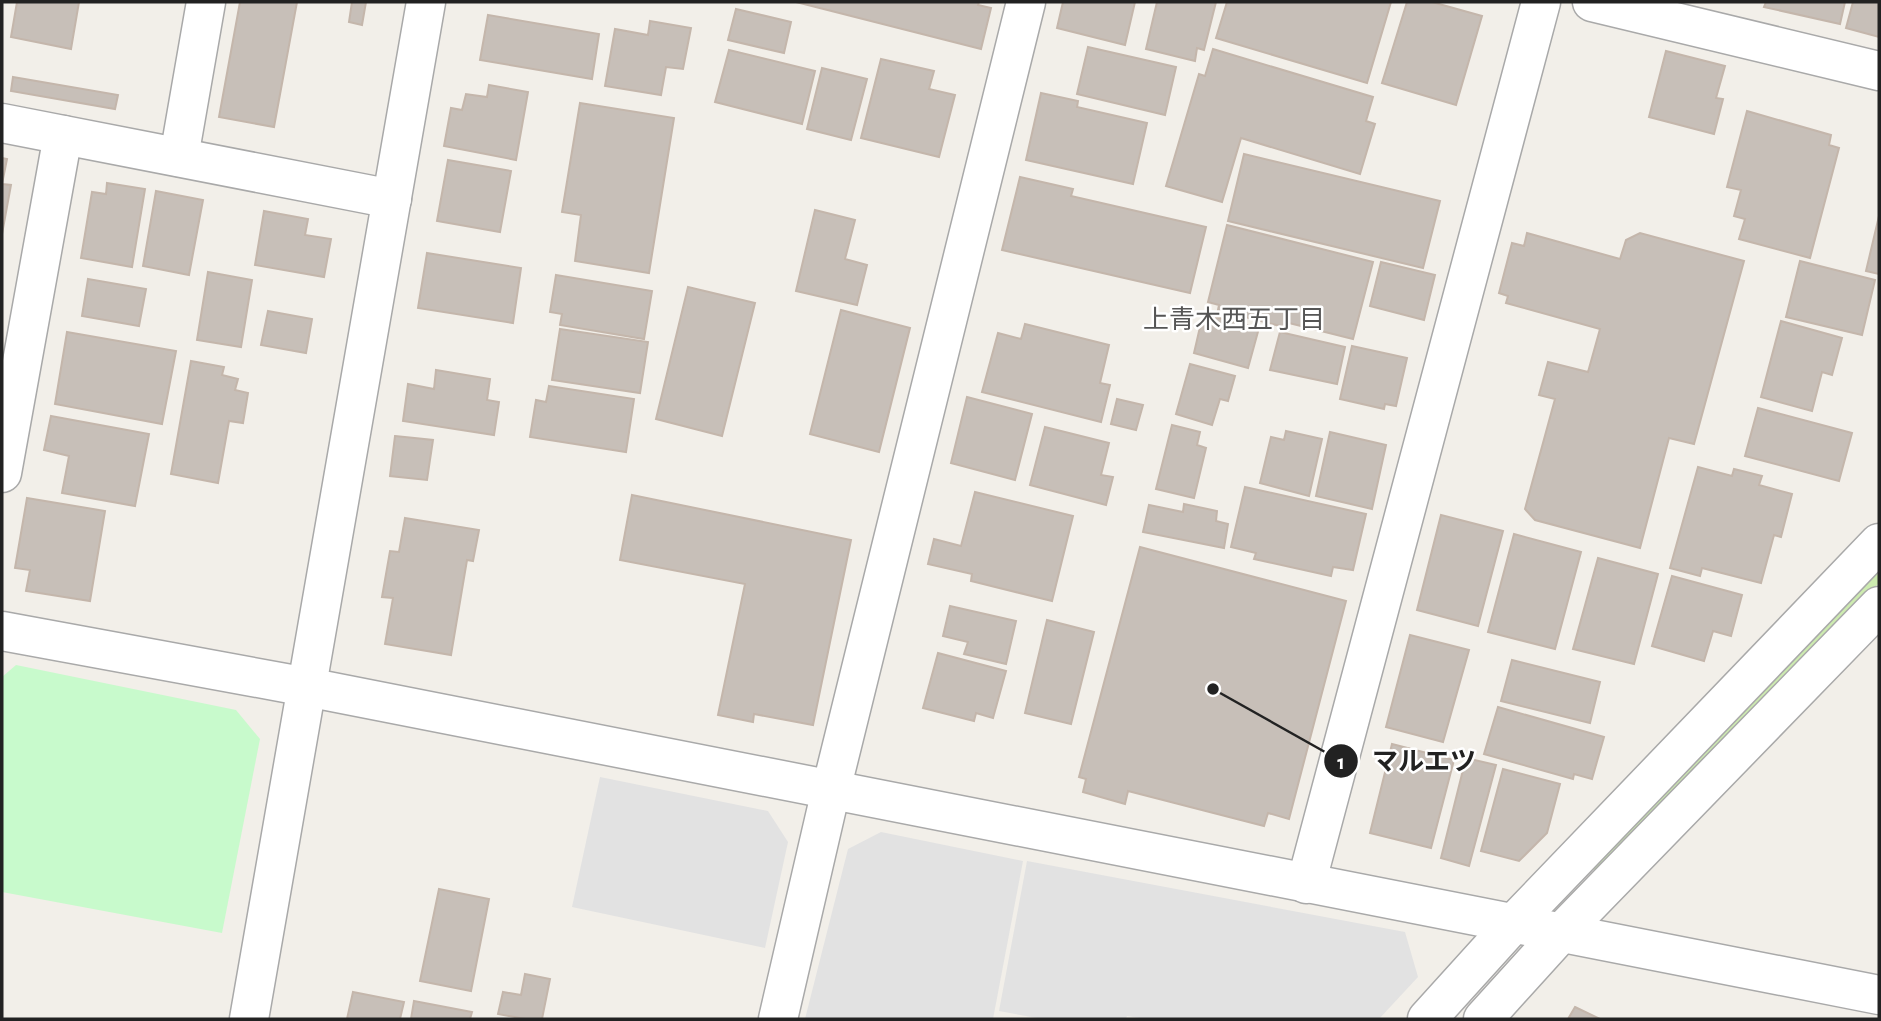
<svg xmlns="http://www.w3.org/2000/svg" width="1881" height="1021" viewBox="0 0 1881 1021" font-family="'Alegreya Sans','Noto Sans JP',sans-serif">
<rect width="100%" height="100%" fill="#f2efe9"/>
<path fill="#cdebb0" d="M1879,562V583L1601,872H1597L1591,868Z"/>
<path fill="#c8facc" d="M16,665L236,710L260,739L222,933L2,892V677Z"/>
<g fill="#e2e2e2">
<path d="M600,777L768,811L788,842L765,948L572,907Z"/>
<path d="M881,832L1023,861L993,1019H805L848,849Z"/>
<path d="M1027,861L1405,932L1418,977L1379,1019H1146L1127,1016L1126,1019H1042L999,1011Z"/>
</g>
<g fill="#c7bfb8" stroke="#c4b6ab" stroke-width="2">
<path d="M17,2H79L71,49L11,37Z"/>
<path d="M240,2H297L274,127L219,117Z"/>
<path d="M352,2H366L362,25L349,22Z"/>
<path d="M796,2H979L978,5L991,8L981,49Z"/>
<path d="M1063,2H1135L1125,45L1057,28Z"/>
<path d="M1157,2H1216L1204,50L1197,48L1195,61L1146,49Z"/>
<path d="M1227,2H1391L1367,83L1216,38Z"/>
<path d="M1407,2H1432L1482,16L1456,105L1382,83Z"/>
<path d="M1766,2H1845L1840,24L1764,7Z"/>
<path d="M1853,2H1879V37L1846,28Z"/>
<path d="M736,9L791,22L784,53L728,40Z"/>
<path d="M488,15L599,34L592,79L480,60Z"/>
<path d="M650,21L691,28L683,69L666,67L661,95L605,86L615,29L648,35Z"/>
<path d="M1088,47L1176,67L1165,115L1077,94Z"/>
<path d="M1213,49L1373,97L1366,121L1375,124L1360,174L1241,138L1222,202L1166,186L1199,74L1205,76Z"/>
<path d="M729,50L815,71L802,124L715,102Z"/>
<path d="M1666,51L1725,66L1716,98L1723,99L1714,134L1649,117Z"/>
<path d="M881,59L934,71L929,89L955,95L939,157L861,138Z"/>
<path d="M822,68L867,79L851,140L807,129Z"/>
<path d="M13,77L118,95L115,109L11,91Z"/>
<path d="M489,85L528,92L516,160L444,146L451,108L462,110L466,94L487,97Z"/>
<path d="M1041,93L1078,101L1077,107L1147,123L1133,184L1026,160Z"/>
<path d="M580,103L674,118L649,273L575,261L581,215L562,212Z"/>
<path d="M1747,111L1831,135L1829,145L1839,148L1810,258L1739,239L1745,219L1734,216L1741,190L1727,187Z"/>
<path d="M1244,154L1440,201L1423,268L1228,221Z"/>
<path d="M2,158L7,159L2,184L11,185L2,234Z"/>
<path d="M448,160L511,171L500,232L437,221Z"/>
<path d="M1020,177L1073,189L1071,196L1206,227L1190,293L1002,250Z"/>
<path d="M107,183L145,189L132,267L81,258L92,192L106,194Z"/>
<path d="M156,191L203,200L189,275L143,266Z"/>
<path d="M815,210L855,220L845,259L867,265L857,305L796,291Z"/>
<path d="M264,211L308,219L305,235L331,239L324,277L255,265Z"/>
<path d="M1879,216V274L1866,271Z"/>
<path d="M1227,225L1373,262L1353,339L1285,322L1284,327L1218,310L1219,305L1208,302Z"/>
<path d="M1527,233L1620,259L1626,240L1640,233L1744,261L1694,444L1669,438L1640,548L1535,520L1525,509L1555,399L1539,395L1548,362L1588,372L1600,329L1506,303L1508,296L1499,293L1512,243L1524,246Z"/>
<path d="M427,253L521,268L513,323L418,308Z"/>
<path d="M1800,261L1875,280L1862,335L1786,317Z"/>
<path d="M1381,262L1435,275L1424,320L1370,306Z"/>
<path d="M208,272L252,280L241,347L197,340Z"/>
<path d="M556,275L652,291L644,339L560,325L562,314L550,312Z"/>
<path d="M88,279L146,289L139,326L82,316Z"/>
<path d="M688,287L755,303L722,436L656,419Z"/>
<path d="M841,310L910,328L879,452L810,434Z"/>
<path d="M268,311L312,319L306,353L261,345Z"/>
<path d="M1203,314L1259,328L1248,368L1194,353Z"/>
<path d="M1781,321L1842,338L1832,375L1822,372L1812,411L1761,397Z"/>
<path d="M1025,324L1109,345L1100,383L1110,385L1101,422L982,392L998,333L1021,339Z"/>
<path d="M560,329L648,342L640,393L552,380Z"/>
<path d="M67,332L176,351L162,424L55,404Z"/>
<path d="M1280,332L1345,347L1337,384L1270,370Z"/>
<path d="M1352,346L1407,358L1396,406L1385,404L1384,409L1340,399Z"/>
<path d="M191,361L224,367L222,375L238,379L235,390L248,393L243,423L229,421L218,483L171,474Z"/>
<path d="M1190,364L1235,376L1228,401L1220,399L1212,425L1176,414Z"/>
<path d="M436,370L490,379L487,400L499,402L494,435L403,421L408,384L434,389Z"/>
<path d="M549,386L634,399L626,452L530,437L536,400L546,402Z"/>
<path d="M967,397L1032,414L1015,480L951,463Z"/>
<path d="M1117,399L1143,405L1136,430L1111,424Z"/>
<path d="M1758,408L1852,433L1839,481L1745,456Z"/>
<path d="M51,416L149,434L135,506L62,493L69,456L44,450Z"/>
<path d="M1172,425L1200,432L1197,445L1206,448L1194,498L1156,489Z"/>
<path d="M1045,427L1109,443L1101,475L1113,477L1106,505L1030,485Z"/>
<path d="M1286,431L1322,439L1309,496L1260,483L1271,437L1284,440Z"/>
<path d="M1330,432L1386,445L1372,509L1316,496Z"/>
<path d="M395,436L433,440L427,480L390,476Z"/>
<path d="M1698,467L1732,476L1734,469L1762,476L1759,485L1792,494L1781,537L1774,535L1761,583L1702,568L1700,576L1670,568Z"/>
<path d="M1245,487L1366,514L1353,570L1333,567L1331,576L1254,559L1256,553L1231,547Z"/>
<path d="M975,492L1073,516L1052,601L971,581L972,574L928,564L934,539L961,546Z"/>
<path d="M632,495L851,540L813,725L754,714L753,722L718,715L745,584L620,560Z"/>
<path d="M27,498L105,511L90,601L26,591L30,570L15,568Z"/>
<path d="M1184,504L1217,511L1216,521L1228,524L1224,548L1143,532L1149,505L1183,512Z"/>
<path d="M1441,515L1503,531L1478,626L1417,610Z"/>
<path d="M405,518L479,530L473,561L467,560L451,655L385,644L393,598L382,597L390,551L399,552Z"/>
<path d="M1514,534L1581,552L1555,649L1488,632Z"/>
<path d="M1140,547L1346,601L1289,819L1268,813L1264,826L1128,791L1125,804L1083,792L1086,779L1079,777Z"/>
<path d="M1598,558L1658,574L1634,664L1573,649Z"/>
<path d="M1672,576L1742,595L1731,636L1713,631L1704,661L1652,646Z"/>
<path d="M950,606L1016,621L1006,664L964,654L968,642L943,636Z"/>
<path d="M1047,620L1094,632L1071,724L1025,713Z"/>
<path d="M1410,635L1469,650L1443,742L1386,727Z"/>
<path d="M938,653L1006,671L993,718L976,713L974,721L923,708Z"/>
<path d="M1512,660L1600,682L1590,723L1501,701Z"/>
<path d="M1498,707L1604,737L1592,779L1574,774L1573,779L1484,754Z"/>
<path d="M1392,744L1454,760L1431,848L1370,833Z"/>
<path d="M1466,758L1496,765L1469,866L1441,858Z"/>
<path d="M1503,769L1560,784L1547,833L1519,861L1481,851Z"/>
<path d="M439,889L489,899L471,991L420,981Z"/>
<path d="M525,974L550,979L542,1019H525L498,1014L503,992L521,995Z"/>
<path d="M353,992L404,1002L400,1019H347Z"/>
<path d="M414,1001L472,1012L470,1019H411Z"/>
<path d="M1575,1007L1600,1019H1568Z"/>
</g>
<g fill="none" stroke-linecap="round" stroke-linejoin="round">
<g stroke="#a9a9a9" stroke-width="41">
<g id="minor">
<path d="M1592,2L1879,71"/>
<path d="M2,123L392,199"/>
<path d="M179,157L206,2"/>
<path d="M2,473L63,135"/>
<path d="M2,631L307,687L1879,995"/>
<path d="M1306,884L1541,2"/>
<path d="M249,1019L426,2"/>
<path d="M778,1019L831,790L1026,2"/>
<path d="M1427,1019L1513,924L1879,543"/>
<path d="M1483,1019L1561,933L1879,606"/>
</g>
</g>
<use href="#minor" stroke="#fff" stroke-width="38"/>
</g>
<g text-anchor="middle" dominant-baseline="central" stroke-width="5" stroke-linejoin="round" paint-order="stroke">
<g font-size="26" fill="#555" stroke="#fff">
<text x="1234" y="320">上青木西五丁目</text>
</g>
</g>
<path fill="none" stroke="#222" stroke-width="2.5" d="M1213 689L1341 761"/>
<g fill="#222" stroke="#fff" stroke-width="2.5">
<circle cx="1213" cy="689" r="7"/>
<circle cx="1341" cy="761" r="18"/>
</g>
<g font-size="21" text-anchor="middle" font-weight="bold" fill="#fff">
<text x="1341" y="769">1</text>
</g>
<g font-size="26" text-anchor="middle" font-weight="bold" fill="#222" stroke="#fff" stroke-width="5" stroke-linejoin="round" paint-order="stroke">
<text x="1424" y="770">マルエツ</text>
</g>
<rect width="1881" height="1021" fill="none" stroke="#222222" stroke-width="7"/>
</svg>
